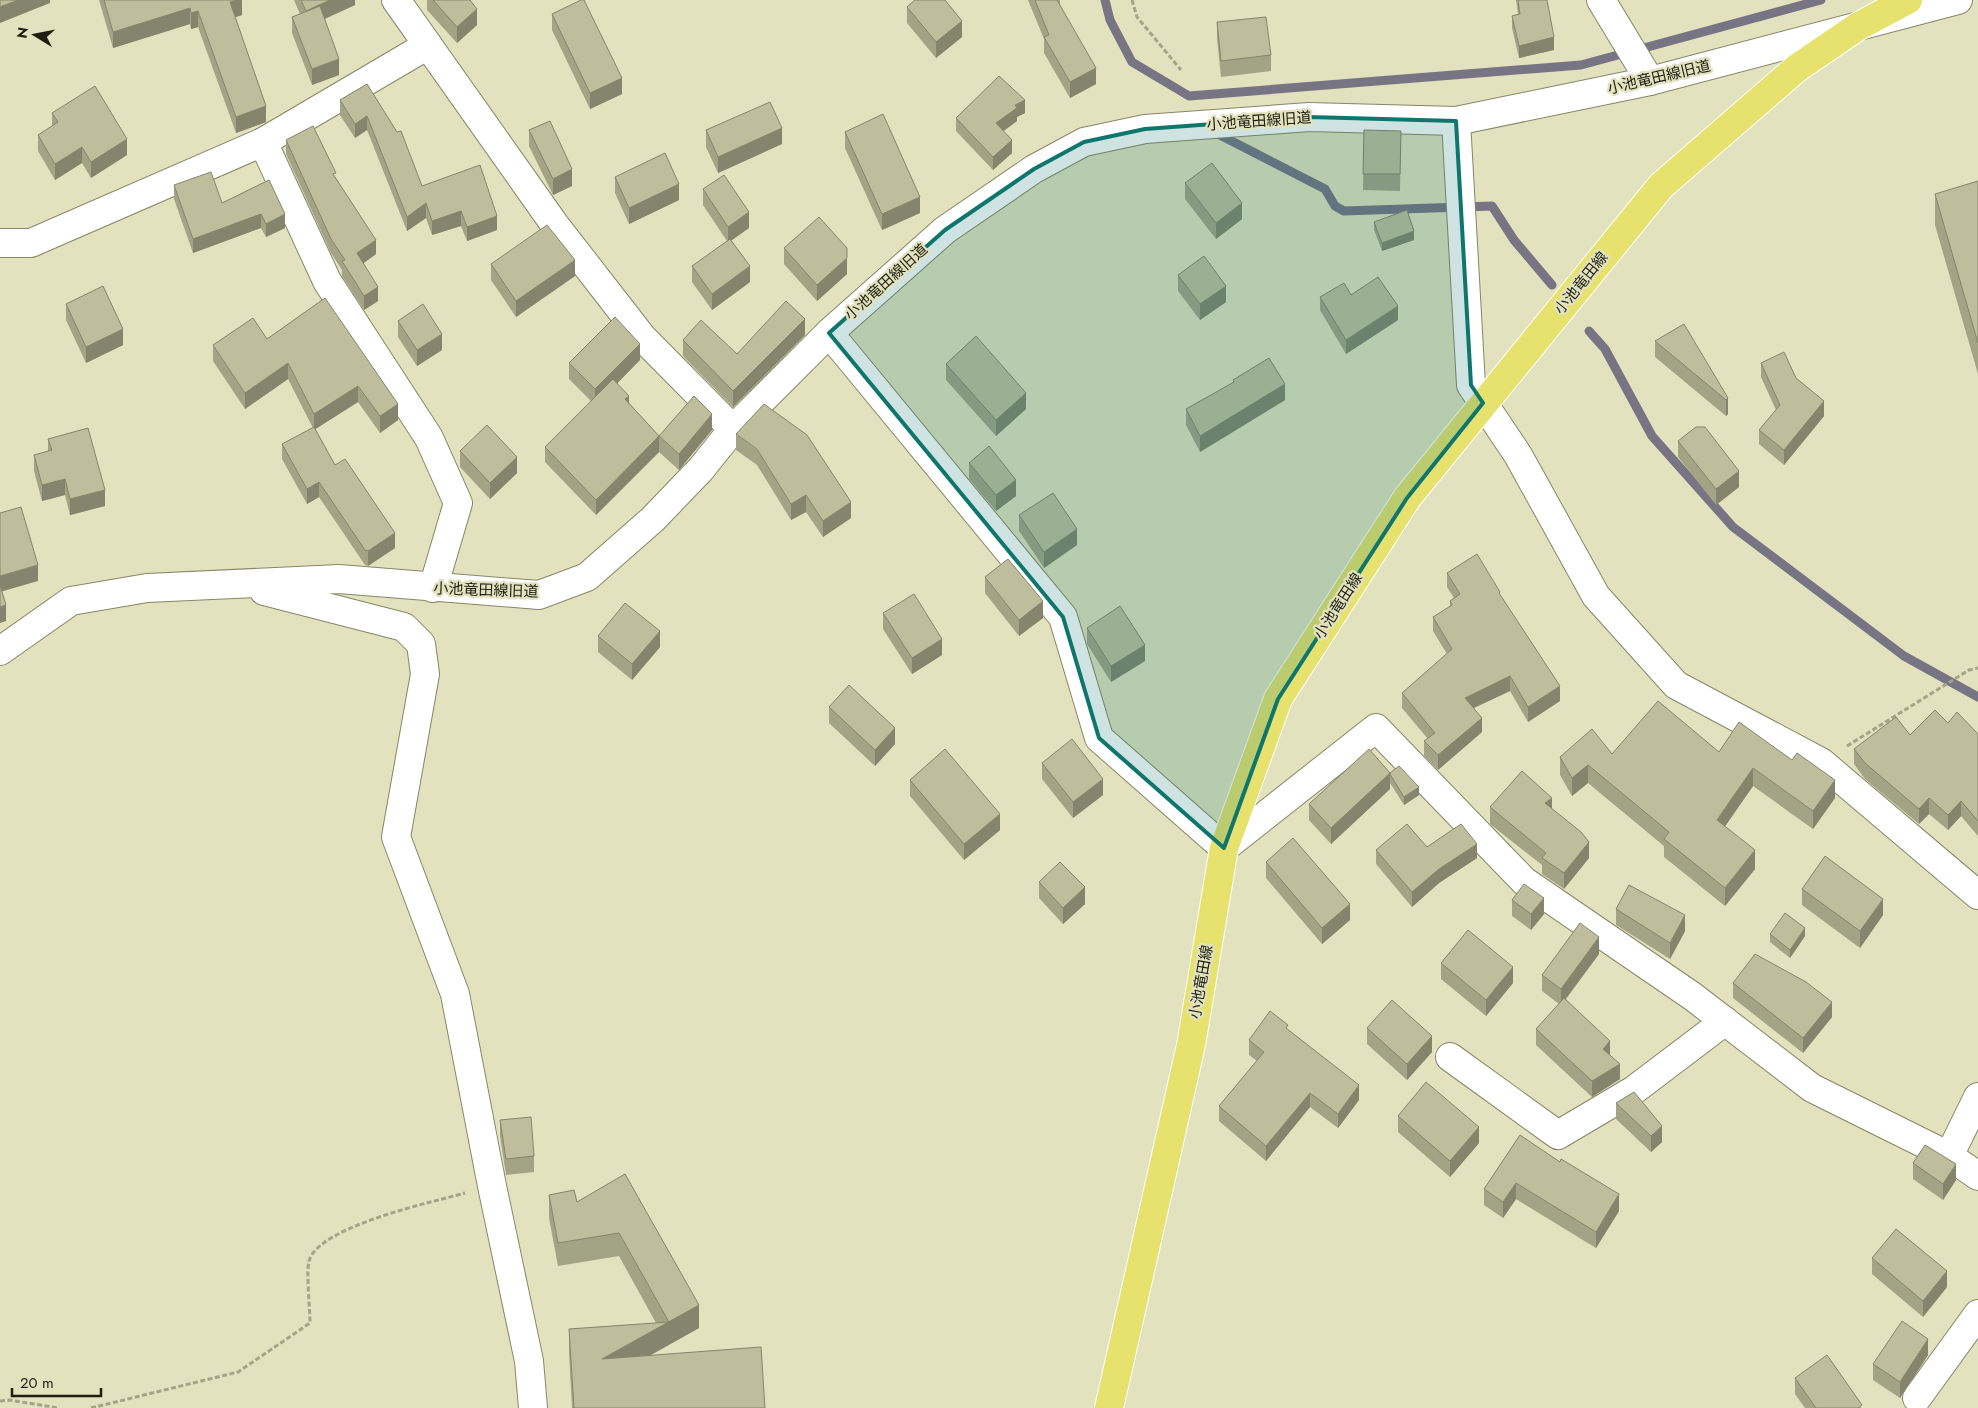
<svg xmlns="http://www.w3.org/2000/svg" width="1978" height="1408" viewBox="0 0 1978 1408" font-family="Jost,'Noto Sans JP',sans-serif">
<rect width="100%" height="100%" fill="#e2e2bf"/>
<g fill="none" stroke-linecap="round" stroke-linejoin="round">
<g stroke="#777484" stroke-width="9">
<path d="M1105,0L1110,20L1132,62L1189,96L1581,65L1821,0"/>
<path d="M1216,133L1325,189L1335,206L1344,211L1492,206L1514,240L1552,285"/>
<path d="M1589,331L1605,349L1652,436L1733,527L1904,656L1978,697"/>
</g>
<g stroke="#878666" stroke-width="30">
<g id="minor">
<path d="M396,0L555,225L642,337L733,429"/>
<path d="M1601,0L1650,81"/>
<path d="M1456,121L1471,385L1518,455L1596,596L1676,685L1821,762L1978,895"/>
<path d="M263,142L327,281L429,438L458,503L433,588"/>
<path d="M0,243H31L263,142L428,45"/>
<path d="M829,333L1063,617L1099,738L1224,848L1376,728L1524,881L1692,996L1812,1088L1949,1156L1978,1176"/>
<path d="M264,591L404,627L421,644L425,674L396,837L455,994L492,1186L529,1361L533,1408"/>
<path d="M0,651L71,601L147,588L339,579L539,595L587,577L653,519L701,469L733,429L829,333L945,230L1034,169L1084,142L1145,129L1309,117L1456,121L1650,81L1958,0"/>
<path d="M1450,1057L1558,1135L1634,1090L1725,1021"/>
<path d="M1949,1156L1978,1097"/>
<path d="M1917,1398L1978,1314"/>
</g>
</g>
<g stroke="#fff" stroke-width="30">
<path id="major" d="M1109,1408L1191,1045L1224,848L1278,699L1407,498L1661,186L1797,68L1857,27L1908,0"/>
</g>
<g stroke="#a4a488" stroke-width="3" stroke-dasharray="5 2.5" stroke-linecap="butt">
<path d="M1132,0L1137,17L1181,70"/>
<path d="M1847,746L1969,670L1978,668"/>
<path d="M0,1401L9,1400L59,1408"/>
<path d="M91,1408L238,1372L310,1323C310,1308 306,1273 309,1261C319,1226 433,1202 465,1193"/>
</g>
<use href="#minor" stroke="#fff" stroke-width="28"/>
<use href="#major" stroke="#e7e26e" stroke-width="28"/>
</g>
<g fill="#a3a386">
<path d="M99,0H242V15L235,17L266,122L236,133L198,27L191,29L190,24L113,48Z"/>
<path d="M294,0H355V5L325,19L339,75L312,85L292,33V17L300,14Z"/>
<path d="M427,0H470L477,25L457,43L427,10Z"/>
<path d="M1028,0H1060V5L1096,84L1070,98L1044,53V39Z"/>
<path d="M1516,0H1547L1554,50L1519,58L1512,28V16L1518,14Z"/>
<path d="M907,7L962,37L936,58L907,23Z"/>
<path d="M552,14L622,94L590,109L552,30Z"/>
<path d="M1217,22L1271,55V71L1221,77L1217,38Z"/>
<path d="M367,84L422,186L497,230L467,241L461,226L432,235L426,218L407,231L367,130L355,138L340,115V100Z"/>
<path d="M52,113L127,155L91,178L82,163L55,180L38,151V135L52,126Z"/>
<path d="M1025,113L1017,117V121L1004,131L1012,153L993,170L956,131V118Z"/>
<path d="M529,130L572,186L553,195L529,146Z"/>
<path d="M706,130L782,144L718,173L706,147Z"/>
<path d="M1364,130L1401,131L1400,191L1363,190Z"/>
<path d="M845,132L920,213L882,230L845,148Z"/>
<path d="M286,140L336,179L376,254L363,263L378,301L364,310L342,276V270L331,253L286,154Z"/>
<path d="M615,177L679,200L629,224L615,193Z"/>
<path d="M269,180L285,228L266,237L261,228L193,253L174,199V185L222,203Z"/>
<path d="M1978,181V374L1935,225V194Z"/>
<path d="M1185,183L1242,219L1216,239L1185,199Z"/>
<path d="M703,189L749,228L731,240L750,282L712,310L692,282V266L727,241L703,205Z"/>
<path d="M1374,222L1414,240L1382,251L1374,230Z"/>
<path d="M784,248L847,274L817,301L784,264Z"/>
<path d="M491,264L575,276L516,317L491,280Z"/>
<path d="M1178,275L1226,302L1200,320L1178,291Z"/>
<path d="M1351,295L1398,320L1346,354L1320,310V297Z"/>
<path d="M325,298L398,420L380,433L358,402L315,429L335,465L395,548L368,566L365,565L319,497L307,504L282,459V444L313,428L288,379L245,409L213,361V345L267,339Z"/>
<path d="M66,304L123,345L86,363L66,320Z"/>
<path d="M398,321L442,350L417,366L398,337Z"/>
<path d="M805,335L733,407L683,356V340L737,354Z"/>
<path d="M1655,341L1728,398V414L1726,416L1655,357Z"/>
<path d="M640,360L617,383L629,403L659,436L712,430L679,470L659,452L596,515L545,462V447L591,401L569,379V363Z"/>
<path d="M1761,363L1796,378L1824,416L1784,465L1759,444V430L1776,410L1761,377Z"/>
<path d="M946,364L1026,409L996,436L946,380Z"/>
<path d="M1233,380L1285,400L1200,452L1186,425V409L1233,383Z"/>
<path d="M736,434L851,518L823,537L806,512L791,520L757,465L736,450Z"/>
<path d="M48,439L105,506L70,515L65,495L42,501L34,471V455L48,451Z"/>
<path d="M1678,441L1739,487L1716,505L1678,457Z"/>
<path d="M460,451L517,473L490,499L460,467Z"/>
<path d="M969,463L1016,496L996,511L969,479Z"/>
<path d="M1019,515L1077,545L1044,568L1019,531Z"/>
<path d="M1447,573L1500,595L1560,701L1528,722L1510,691L1474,708L1482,732L1438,770L1424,756V741L1428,739L1402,708V693L1447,654L1433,631V617L1450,607V601L1454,598L1447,587Z"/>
<path d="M985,577L1043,618L1019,636L985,593Z"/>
<path d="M883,613L942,655L912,674L883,629Z"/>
<path d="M1087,628L1145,661L1111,682L1087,644Z"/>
<path d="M598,636L660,647L632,680L598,652Z"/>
<path d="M829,707L895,744L875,766L829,723Z"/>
<path d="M1948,723L1978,734V836L1961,816L1948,830L1929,814L1919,824L1865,779L1854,764V749L1910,735Z"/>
<path d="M1719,752L1835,798L1813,829L1753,786L1725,826L1755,869L1725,906L1664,857V846L1588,783L1572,796L1560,775V757L1612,754Z"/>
<path d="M1042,763L1103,795L1073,818L1042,779Z"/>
<path d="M1390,773L1419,795L1404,805L1390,783V789L1331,844L1309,820V804Z"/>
<path d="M910,780L1000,830L964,860L910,796Z"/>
<path d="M1490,807L1552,809L1589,858L1564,889L1542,874V865L1490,824Z"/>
<path d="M1427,847L1477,858L1439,883L1412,907L1376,864V850Z"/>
<path d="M1266,862L1350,920L1322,944L1266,878Z"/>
<path d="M1039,882L1085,904L1063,924L1039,898Z"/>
<path d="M1802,889L1883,915L1860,948L1802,905Z"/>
<path d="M1512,900L1544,914L1531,930L1512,916Z"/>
<path d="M1616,909L1685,931L1670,959L1616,925Z"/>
<path d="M1770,934L1805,936L1790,958L1770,942Z"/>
<path d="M1599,954L1566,999L1610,1055L1620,1079L1592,1097L1536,1045V1029L1559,1004L1542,991V975Z"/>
<path d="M1441,963L1513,983L1486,1016L1441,979Z"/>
<path d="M1733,983L1832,1017L1803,1053L1733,998Z"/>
<path d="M1367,1028L1432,1052L1407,1080L1367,1044Z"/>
<path d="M1288,1030L1359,1100L1338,1128L1310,1107L1266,1161L1219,1121V1106L1257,1061L1249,1055V1040Z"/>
<path d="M1616,1103L1662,1142L1651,1152L1616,1119Z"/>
<path d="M1398,1116L1479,1143L1450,1177L1398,1132Z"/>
<path d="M500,1120L534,1156V1172L506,1175L500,1136Z"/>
<path d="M1520,1135L1619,1211L1596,1248L1516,1199L1503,1218L1484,1205V1189Z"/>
<path d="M1913,1163L1956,1180L1943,1200L1913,1179Z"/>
<path d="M625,1174L699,1328L651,1355L765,1408H572L569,1352V1329L656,1323L619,1256L558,1266L549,1218V1195L577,1202Z"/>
<path d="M1872,1258L1947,1287L1923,1317L1872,1274Z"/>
<path d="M1928,1355L1900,1398L1873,1380V1364Z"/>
<path d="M1795,1378L1862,1408H1805L1795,1394Z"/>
</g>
<g fill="#85856d">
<path d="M18,0H50V3L0,23V7Z"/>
<path d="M238,0H242V15L230,19V2Z"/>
<path d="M330,0H355V5L306,27V11Z"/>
<path d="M190,8V24L113,48V32Z"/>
<path d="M477,9V25L457,43V27Z"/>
<path d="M198,11V27L191,29V13Z"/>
<path d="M962,21V37L936,58V42Z"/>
<path d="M1554,37V50L1519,58V46Z"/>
<path d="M339,59V75L312,85V69Z"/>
<path d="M1096,68V84L1070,98V82Z"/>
<path d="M622,78V94L590,109V93Z"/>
<path d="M1025,100V113L1017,117V121L996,136V123L1015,105Z"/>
<path d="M266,106V122L236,133V117Z"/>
<path d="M367,116V130L355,138V124Z"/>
<path d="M782,128V144L718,173V157Z"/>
<path d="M127,139V155L91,178V162Z"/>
<path d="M1012,140V153L993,170V157Z"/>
<path d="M82,147V163L55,180V164Z"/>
<path d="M572,169V186L553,195V179Z"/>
<path d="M679,184V200L629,224V208Z"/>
<path d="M920,197V213L882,230V214Z"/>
<path d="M426,203V218L407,231V217Z"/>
<path d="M1242,203V219L1216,239V223Z"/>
<path d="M461,211V226L432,235V221Z"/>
<path d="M749,212V228L728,243V227Z"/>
<path d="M261,214V228L193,253V239Z"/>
<path d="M285,214V228L266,237V224Z"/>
<path d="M497,216V230L467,241V227Z"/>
<path d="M1414,231V240L1382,251V243Z"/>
<path d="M376,240V254L357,268V253Z"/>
<path d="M847,258V274L817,301V285Z"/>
<path d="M575,260V276L516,317V301Z"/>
<path d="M750,266V282L712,310V294Z"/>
<path d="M1226,286V302L1200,320V304Z"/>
<path d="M378,287V301L364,310V296Z"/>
<path d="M1398,306V320L1346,354V340Z"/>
<path d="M805,319V335L733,407V391Z"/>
<path d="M123,329V345L86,363V347Z"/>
<path d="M442,334V350L417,366V350Z"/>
<path d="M640,344V360L595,406V389Z"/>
<path d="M288,363V379L245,409V393Z"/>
<path d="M1285,384V400L1200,452V436Z"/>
<path d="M358,386V402L314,430V414Z"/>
<path d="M1026,393V409L996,436V420Z"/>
<path d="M629,396V411L625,399Z"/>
<path d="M1728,398V414L1726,416V400Z"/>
<path d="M1824,401V416L1784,465V450Z"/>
<path d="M398,404V420L380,433V416Z"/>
<path d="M712,414V430L679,470V454Z"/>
<path d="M659,436V452L596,515V500Z"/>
<path d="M517,457V473L490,499V483Z"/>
<path d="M1739,471V487L1716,505V489Z"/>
<path d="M65,479V495L42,501V485Z"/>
<path d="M1016,480V496L996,511V495Z"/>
<path d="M319,482V497L307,504V489Z"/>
<path d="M105,490V506L70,515V499Z"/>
<path d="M806,495V512L791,520V504Z"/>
<path d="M851,502V518L823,537V521Z"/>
<path d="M1077,529V545L1044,568V552Z"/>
<path d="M395,533V548L368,566V551Z"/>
<path d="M38,565V581L0,592V576Z"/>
<path d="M1043,601V618L1019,636V620Z"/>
<path d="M6,605V621L0,623V607Z"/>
<path d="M660,631V647L632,680V664Z"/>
<path d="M942,639V655L912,674V658Z"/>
<path d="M1145,645V661L1111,682V666Z"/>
<path d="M1510,676V691L1465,712V698Z"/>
<path d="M1560,686V701L1528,722V707Z"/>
<path d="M1482,718V732L1438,770V755Z"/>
<path d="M895,728V744L875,766V750Z"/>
<path d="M1588,765V783L1572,796V778Z"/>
<path d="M1753,768V786L1717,838V820Z"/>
<path d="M1390,773V789L1331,844V828Z"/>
<path d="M1103,779V795L1073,818V802Z"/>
<path d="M1835,780V798L1813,829V811Z"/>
<path d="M1419,787V795L1404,805V797Z"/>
<path d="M1552,798V814L1545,803Z"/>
<path d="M1929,798V814L1919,824V809Z"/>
<path d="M1961,801V816L1948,830V815Z"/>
<path d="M1000,814V830L964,860V844Z"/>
<path d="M1589,842V858L1564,889V873Z"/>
<path d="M1477,844V858L1439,883L1412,907V892L1439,869Z"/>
<path d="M1755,850V869L1725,906V888Z"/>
<path d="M1085,887V904L1063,924V908Z"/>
<path d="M1544,898V914L1531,930V914Z"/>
<path d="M1883,899V915L1860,948V931Z"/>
<path d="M1350,904V920L1322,944V928Z"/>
<path d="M1685,915V931L1670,959V943Z"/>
<path d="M1805,928V936L1790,958V950Z"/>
<path d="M1599,937V954L1561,1005V989Z"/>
<path d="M1513,967V983L1486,1016V1000Z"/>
<path d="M1832,1002V1017L1803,1053V1038Z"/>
<path d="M1432,1036V1052L1407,1080V1064Z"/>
<path d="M1610,1041V1057L1603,1049Z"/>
<path d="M1620,1064V1079L1592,1097V1081Z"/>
<path d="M1359,1085V1100L1338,1128V1114Z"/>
<path d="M1310,1093V1107L1266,1161V1146Z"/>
<path d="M1662,1126V1142L1651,1152V1136Z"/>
<path d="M1479,1127V1143L1450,1177V1161Z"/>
<path d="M1956,1164V1180L1943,1200V1184Z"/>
<path d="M1516,1183V1199L1503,1218V1202Z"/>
<path d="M1619,1194V1211L1596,1248V1232Z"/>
<path d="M1947,1271V1287L1923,1317V1301Z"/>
<path d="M699,1305V1328L602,1382V1359Z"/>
<path d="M1928,1339V1355L1900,1398V1382Z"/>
</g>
<g fill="#bebe9c" stroke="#85856d">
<path d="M0,0H18L0,7Z"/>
<path d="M104,0H238L230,2L266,106L236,117L198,11L191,13L190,8L113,32Z"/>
<path d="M301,0H330L306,11Z"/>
<path d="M433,0H470L477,9L457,27Z"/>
<path d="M581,0H584L622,78L590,93L552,14Z"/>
<path d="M915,0H945L962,21L936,42L907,7Z"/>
<path d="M1035,0H1057L1096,68L1070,82L1044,37L1049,35Z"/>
<path d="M1518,0H1547L1554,37L1519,46L1512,16L1520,14Z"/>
<path d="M320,6L339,59L312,69L292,17Z"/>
<path d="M1266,17L1271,55L1221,61L1217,22Z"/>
<path d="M999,76L1025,100L1015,105L1017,108L996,123L1012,140L993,157L956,118Z"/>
<path d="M367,84L397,132L401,131L422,186L480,165L497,216L467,227L461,211L432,221L426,203L407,217L367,116L355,124L340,100Z"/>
<path d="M95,86L127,139L91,162L82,147L55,164L38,135L58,122L52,113Z"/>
<path d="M770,102L782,128L718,157L706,130Z"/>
<path d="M883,114L920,197L882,214L845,132Z"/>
<path d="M550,121L572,169L553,179L529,130Z"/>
<path d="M313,126L336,173L333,174L376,240L357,253L378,287L364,296L342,261L345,260L331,239L286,140Z"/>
<path d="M1364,130L1401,131L1400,174H1363Z"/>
<path d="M665,153L679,184L629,208L615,177Z"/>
<path d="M1212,163L1242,203L1216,223L1185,183Z"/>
<path d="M211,172L222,203L269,180L285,214L266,224L261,214L193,239L174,185Z"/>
<path d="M724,175L749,212L728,227L703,189Z"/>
<path d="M1978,181V343L1935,194Z"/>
<path d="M1407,210L1414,231L1382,243L1374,222Z"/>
<path d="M819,217L847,248V258L817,285L784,248Z"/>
<path d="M547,225L575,260L516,301L491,264Z"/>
<path d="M730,239L750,266L712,294L692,266Z"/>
<path d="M1204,256L1226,286L1200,304L1178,275Z"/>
<path d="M1378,277L1398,306L1346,340L1320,297L1344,283L1351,295Z"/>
<path d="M103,286L123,329L86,347L66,304Z"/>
<path d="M325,298L398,404L380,416L358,386L314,414L288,363L245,393L213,345L253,318L267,339Z"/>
<path d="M786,301L805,319L733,391L683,340L701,320L737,354Z"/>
<path d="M423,304L442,334L417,350L398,321Z"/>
<path d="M615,317L640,344L595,389L569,363Z"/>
<path d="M1684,324L1728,398L1726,400L1655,341Z"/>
<path d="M976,336L1026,393L996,420L946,364Z"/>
<path d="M1784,352L1796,378L1824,401L1784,450L1759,430L1780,405L1761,363Z"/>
<path d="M1269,358L1285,384L1200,436L1186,409L1234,382L1233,380Z"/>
<path d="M613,379L629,396L625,399L659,436L694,396L712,414L679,454L659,436L596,500L545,447Z"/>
<path d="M764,404L807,435L851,502L823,521L806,495L791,504L757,449L736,434Z"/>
<path d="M487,425L517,457L490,483L460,451Z"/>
<path d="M314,427L335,465L345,459L395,533L368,551L365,550L319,482L307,489L282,444Z"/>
<path d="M1696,427H1705L1739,471L1716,489L1678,441Z"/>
<path d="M88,428L105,490L70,499L65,479L42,485L34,455L52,450L48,439Z"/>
<path d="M989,446L1016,480L996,495L969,463Z"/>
<path d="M1053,493L1077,529L1044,552L1019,515Z"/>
<path d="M21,507L38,565L0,576V513Z"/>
<path d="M1477,554L1500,592L1499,593L1560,686L1528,707L1510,676L1465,698L1482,718L1438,755L1424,741L1435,733L1402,693L1452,649L1433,617L1452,605L1450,601L1460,594L1447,573Z"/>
<path d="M1008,559L1043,601L1019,620L985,577Z"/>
<path d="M0,585L6,605L0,607Z"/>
<path d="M914,594L942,639L912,658L883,613Z"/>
<path d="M625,603L660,631L632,664L598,636Z"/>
<path d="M1120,606L1145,645L1111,666L1087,628Z"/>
<path d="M849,685L895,728L875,750L829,707Z"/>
<path d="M1658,701L1719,752L1739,722L1792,760L1797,753L1835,780L1813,811L1753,768L1717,820L1755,850L1725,888L1664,839L1669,832L1588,765L1572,778L1560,757L1592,729L1612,754Z"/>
<path d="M1935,710L1948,723L1957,712L1978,734V821L1961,801L1948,815L1929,798L1919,809L1865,763L1854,749L1896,717L1910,735Z"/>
<path d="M1072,739L1103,779L1073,802L1042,763Z"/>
<path d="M945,749L1000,814L964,844L910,780Z"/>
<path d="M1369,749L1390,773L1331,828L1309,804Z"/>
<path d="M1399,766L1419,787L1404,797L1390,774V773Z"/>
<path d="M1522,771L1552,798L1545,803L1581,832L1589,842L1564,873L1542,858L1546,853L1490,807Z"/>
<path d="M1407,824L1427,847L1461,824L1477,844L1439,869L1412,892L1376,850Z"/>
<path d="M1293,838L1350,904L1322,928L1266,862Z"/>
<path d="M1825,856L1883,899L1860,931L1802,889Z"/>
<path d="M1060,862L1085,887L1063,908L1039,882Z"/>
<path d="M1524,884L1544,898L1531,914L1512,900Z"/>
<path d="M1629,885L1685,915L1670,943L1616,909Z"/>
<path d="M1785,913L1805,928L1790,950L1770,934Z"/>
<path d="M1580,923L1599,937L1561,989L1542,975Z"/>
<path d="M1468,930L1513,967L1486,1000L1441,963Z"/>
<path d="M1755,954L1806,982L1832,1002L1803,1038L1733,983Z"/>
<path d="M1564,998L1610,1041L1603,1049L1620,1064L1592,1081L1536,1029Z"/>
<path d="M1392,1000L1432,1036L1407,1064L1367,1028Z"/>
<path d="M1270,1011L1288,1025L1286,1028L1359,1085L1338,1114L1310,1093L1266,1146L1219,1106L1264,1052L1249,1040Z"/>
<path d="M1426,1082L1479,1127L1450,1161L1398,1116Z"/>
<path d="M1634,1092L1662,1126L1651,1136L1616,1103Z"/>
<path d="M531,1117L534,1156L506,1159L500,1120Z"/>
<path d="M1520,1135L1560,1162L1561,1159L1619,1194L1596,1232L1516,1183L1503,1202L1484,1189Z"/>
<path d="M1925,1145L1956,1164L1943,1184L1913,1163Z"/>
<path d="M625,1174L699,1305L602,1359L761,1347L765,1408H574L569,1329L669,1322L619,1233L558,1243L549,1195L574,1190L577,1202Z"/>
<path d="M1896,1229L1947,1271L1923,1301L1872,1258Z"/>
<path d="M1902,1321L1928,1339L1900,1382L1873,1364Z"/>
<path d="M1827,1355L1862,1405L1858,1408H1816L1795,1378Z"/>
</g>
<path fill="#0f766e" fill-opacity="0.2" stroke="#0f766e" stroke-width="4" stroke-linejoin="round" d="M1309,117L1456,121L1471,385L1483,403L1407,498L1278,699L1224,848L1099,738L1063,617L829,333L945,230L1034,169L1084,142L1145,129Z"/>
<g text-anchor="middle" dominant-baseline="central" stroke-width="4.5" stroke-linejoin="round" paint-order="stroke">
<g font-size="15" fill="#1e1e11" stroke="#e2e2bf">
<text transform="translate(1659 77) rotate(-13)">小池竜田線旧道</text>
<text transform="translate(1259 121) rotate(-4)">小池竜田線旧道</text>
<text transform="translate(886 282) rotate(-42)">小池竜田線旧道</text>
<text transform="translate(1581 283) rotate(-51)">小池竜田線</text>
<text transform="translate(486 590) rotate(2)">小池竜田線旧道</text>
<text transform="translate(1338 606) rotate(-57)">小池竜田線</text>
<text transform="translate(1201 982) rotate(-80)">小池竜田線</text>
</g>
</g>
<g transform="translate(35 35) rotate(280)" stroke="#e2e2bf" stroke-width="4" paint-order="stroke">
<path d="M0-4L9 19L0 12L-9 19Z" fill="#1e1e11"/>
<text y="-8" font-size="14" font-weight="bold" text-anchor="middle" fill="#1e1e11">N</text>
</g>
<path d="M12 1388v8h89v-8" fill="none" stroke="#1e1e11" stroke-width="2.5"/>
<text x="20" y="1388" font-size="15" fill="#1e1e11" stroke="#e2e2bf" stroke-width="4" paint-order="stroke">20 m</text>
</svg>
